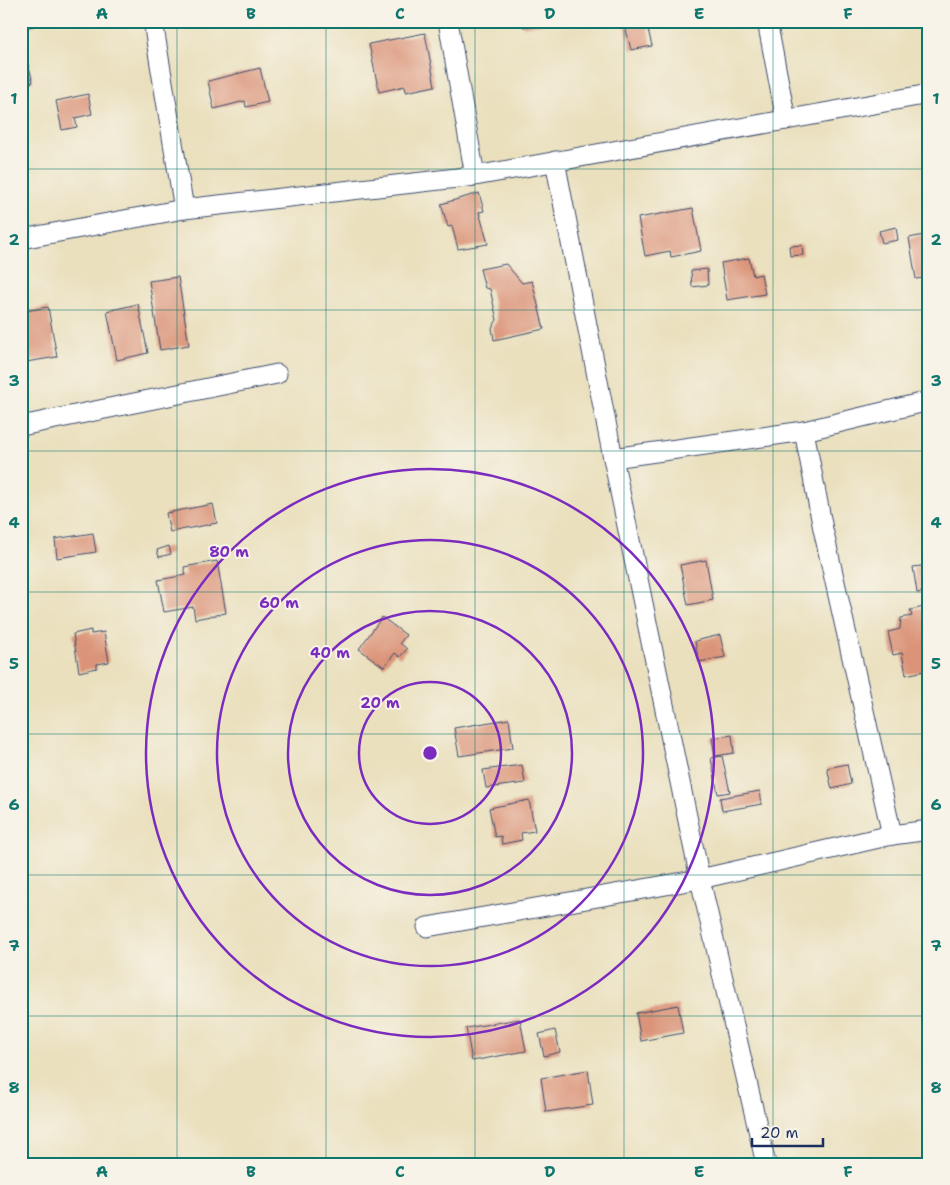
<svg xmlns="http://www.w3.org/2000/svg" width="950" height="1185" viewBox="0 0 950 1185" font-family="'Shantell Sans',sans-serif">
<rect width="100%" height="100%" fill="#f7f3e8"/>
<filter id="ink" filterUnits="userSpaceOnUse"><feTurbulence type="fractalNoise" baseFrequency=".02" numOctaves="2"/><feDisplacementMap in="SourceGraphic" scale="10" xChannelSelector="R" yChannelSelector="G"/><feConvolveMatrix kernelMatrix="1 2 1 2 8 2 1 2 1" color-interpolation-filters="sRGB"/></filter>
<filter id="wash" filterUnits="userSpaceOnUse"><feTurbulence type="fractalNoise" baseFrequency=".0096" numOctaves="4" result="noise"/><feDisplacementMap in="SourceGraphic" scale="20" xChannelSelector="R" yChannelSelector="G"/><feGaussianBlur stdDeviation="1.12" result="paint"/><feColorMatrix in="noise" values="0 0 0 0 0 0 0 0 0 0 0 0 0 0 0 0 0 1.4 0 .05"/><feComposite in="paint" operator="in"/></filter>
<g filter="url(#wash)">
<rect width="100%" height="100%" fill="#eae0be"/>
<g id="blocks">
<g fill="#db9479">
<path d="M21,21H34V26L21,28Z"/>
<path d="M522,21H553V22L523,27Z"/>
<path d="M624,21H646L652,46L631,50Z"/>
<path d="M425,33L435,86L406,92L405,86L379,92L369,44Z"/>
<path d="M23,46L33,82L21,85V47Z"/>
<path d="M260,68L268,102L246,107L245,101L214,109L208,81Z"/>
<path d="M88,94L92,114L75,118L77,127L62,130L56,101Z"/>
<path d="M479,193L484,211L479,212L488,244L458,249L452,226L448,227L441,204Z"/>
<path d="M693,208L701,251L671,257L670,251L645,256L638,218Z"/>
<path d="M896,227L898,240L882,243L879,231Z"/>
<path d="M929,234V294L926,295L923,278L916,279L909,238Z"/>
<path d="M802,245L803,255L790,256L789,246Z"/>
<path d="M749,258L753,276L761,274L765,294L727,300L721,263Z"/>
<path d="M506,264L522,283L532,281L544,329L494,340L492,328L497,320L490,289L485,288L480,269Z"/>
<path d="M707,269L708,285L692,287L691,271Z"/>
<path d="M178,277L189,345L160,350L149,281Z"/>
<path d="M138,304L148,353L117,360L107,311Z"/>
<path d="M48,307L57,357L26,362L21,337V312Z"/>
<path d="M213,504L217,523L170,532L166,513Z"/>
<path d="M93,533L96,552L57,558L55,539Z"/>
<path d="M169,546L171,554L159,557L157,550Z"/>
<path d="M706,560L713,600L688,605L680,565Z"/>
<path d="M217,561L226,613L195,619L193,607L164,612L158,580L186,575L184,567Z"/>
<path d="M929,565V591L917,593L913,567Z"/>
<path d="M929,606V670L906,675L902,653L893,655L888,632L900,629L901,618L912,616L910,610Z"/>
<path d="M382,617L406,635L400,643L407,649L400,657L395,653L384,667L359,649Z"/>
<path d="M91,630V634L104,632L109,662L97,664V668L79,672L73,634Z"/>
<path d="M720,635L725,657L699,662L695,641Z"/>
<path d="M509,719L513,748L459,756L454,728Z"/>
<path d="M732,735L734,753L715,756L712,738Z"/>
<path d="M722,756L730,792L718,794L711,758Z"/>
<path d="M847,764L851,784L832,789L827,768Z"/>
<path d="M522,765L525,783L486,788L483,770Z"/>
<path d="M760,791L762,804L722,811L720,798Z"/>
<path d="M529,800L535,831L521,833L522,840L502,844L501,836L495,837L489,808Z"/>
<path d="M678,1005L683,1033L641,1041L636,1013Z"/>
<path d="M520,1019L526,1051L472,1061L466,1028Z"/>
<path d="M555,1030L560,1052L544,1056L539,1034Z"/>
<path d="M588,1070L593,1105L546,1112L541,1078Z"/>
</g>
</g>
</g>
<g filter="url(#ink)">
<use href="#blocks" fill-opacity="0" stroke="#3a4a6c" stroke-width="1"/>
<g fill="none" stroke-linecap="round" stroke-linejoin="round">
<g stroke="#3a4a6c" stroke-width="21">
<g id="street">
<path d="M154,21L155,34L184,209"/>
<path d="M448,21L475,176"/>
<path d="M767,21L786,120"/>
<path d="M21,239L184,209L475,176L929,94"/>
<path d="M21,426L277,374"/>
<path d="M804,431L823,529L892,835"/>
<path d="M613,458L804,431L929,401"/>
<path d="M427,927L700,879L613,458L555,161"/>
<path d="M766,1164L700,879L892,835L929,830"/>
</g>
</g>
<use href="#street" stroke="#fff" stroke-width="19"/>
</g>
</g>
<path fill="none" stroke="#0f766e" stroke-width="1" stroke-opacity="0.55" d="M177,21V1164M326,21V1164M475,21V1164M624,21V1164M773,21V1164M21,169H929M21,310H929M21,451H929M21,592H929M21,734H929M21,875H929M21,1016H929"/>
<g fill="none" stroke="#7b2cbf" stroke-width="2.5">
<circle cx="430" cy="753" r="71"/>
<circle cx="430" cy="753" r="142"/>
<circle cx="430" cy="753" r="213"/>
<circle cx="430" cy="753" r="284"/>
</g>
<circle cx="430" cy="753" r="8" fill="#7b2cbf" stroke="#f7f3e8" stroke-width="2.5"/>
<g font-size="15" text-anchor="middle" font-weight="bold" fill="#7b2cbf" stroke="#f7f3e8" stroke-width="4" stroke-linejoin="round" paint-order="stroke">
<text x="229" y="557">80 m</text>
<text x="279" y="608">60 m</text>
<text x="330" y="658">40 m</text>
<text x="380" y="708">20 m</text>
</g>
<rect width="950" height="1185" fill="none" stroke="#f7f3e8" stroke-width="55"/>
<path d="M752 1138v8h71v-8" fill="none" stroke="#1b2f5e" stroke-width="2.5"/>
<text x="760" y="1138" font-size="15" fill="#1b2f5e" stroke="#f7f3e8" stroke-width="4" paint-order="stroke">20 m</text>
<rect x="28" y="28" width="894" height="1130" fill="none" stroke="#0f766e" stroke-width="2"/>
<g font-size="16" text-anchor="middle" font-weight="bold" fill="#0f766e">
<text x="102" y="19">A</text>
<text x="251" y="19">B</text>
<text x="400" y="19">C</text>
<text x="550" y="19">D</text>
<text x="699" y="19">E</text>
<text x="848" y="19">F</text>
<text x="14" y="104">1</text>
<text x="936" y="104">1</text>
<text x="14" y="245">2</text>
<text x="936" y="245">2</text>
<text x="14" y="386">3</text>
<text x="936" y="386">3</text>
<text x="14" y="528">4</text>
<text x="936" y="528">4</text>
<text x="14" y="669">5</text>
<text x="936" y="669">5</text>
<text x="14" y="810">6</text>
<text x="936" y="810">6</text>
<text x="14" y="951">7</text>
<text x="936" y="951">7</text>
<text x="14" y="1093">8</text>
<text x="936" y="1093">8</text>
<text x="102" y="1177">A</text>
<text x="251" y="1177">B</text>
<text x="400" y="1177">C</text>
<text x="550" y="1177">D</text>
<text x="699" y="1177">E</text>
<text x="848" y="1177">F</text>
</g>
</svg>
